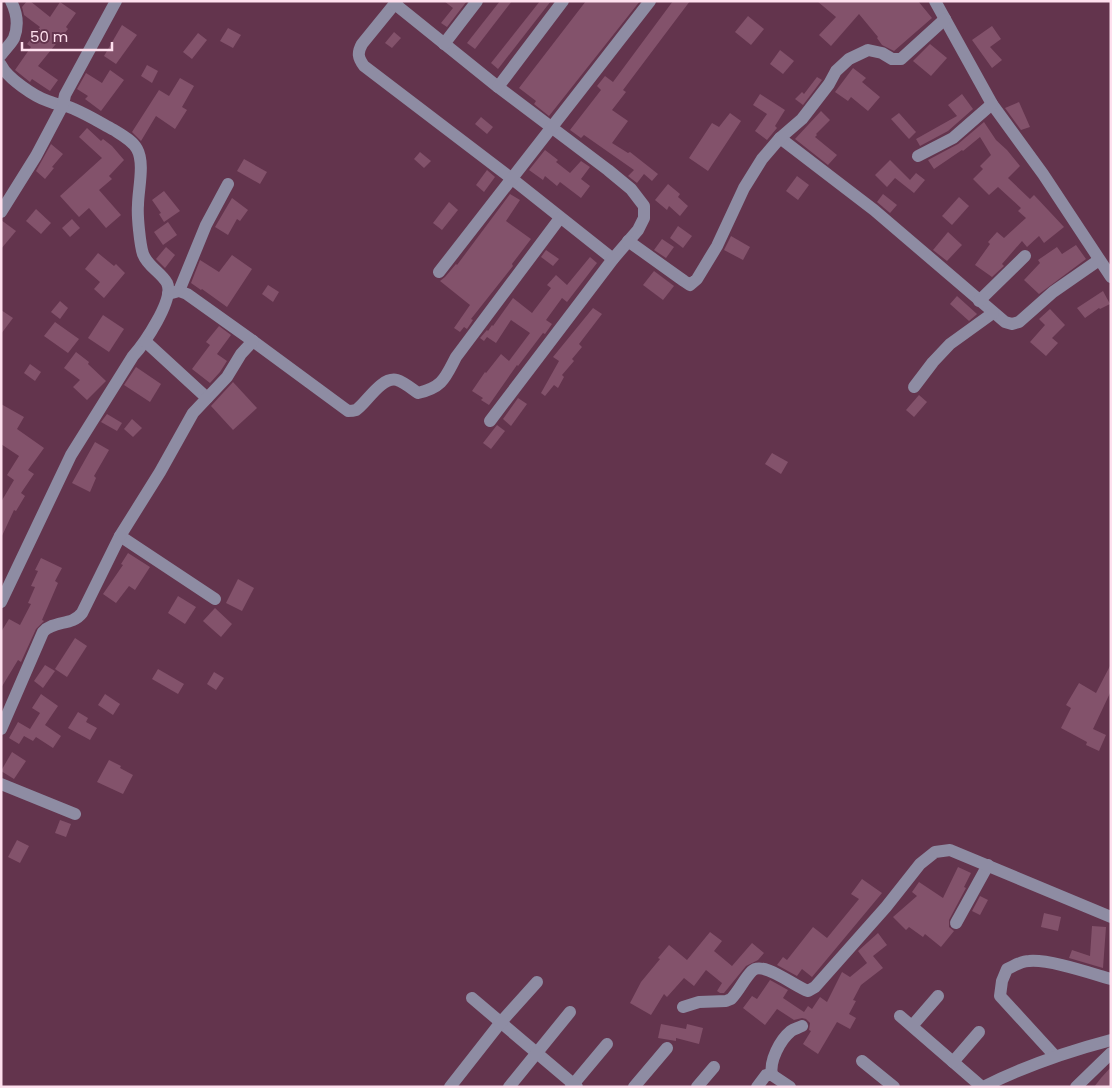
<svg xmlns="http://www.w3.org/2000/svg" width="1112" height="1088" viewBox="0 0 1112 1088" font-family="Poppins,sans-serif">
<rect width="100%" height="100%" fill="#63344d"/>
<g fill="#83526b">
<path d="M27,1H30L50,17L60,2L76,13L66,27L68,29L38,66L58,80L50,91L32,79L30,82L15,70L31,47L27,44L40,27L24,15L22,7Z"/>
<path d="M444,1H467L447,27L441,23L453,8Z"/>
<path d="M500,1H512L475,49L467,43Z"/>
<path d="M540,1H551L498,69L491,63Z"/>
<path d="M586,1H640L549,116L534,104L536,101L519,88Z"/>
<path d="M673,1H690L623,90L626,92L612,110L628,121L612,143L628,153L630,152L658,174L652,181L644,174L637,183L628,176L634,170L584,135L581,138L570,130L601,90L597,86L605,76L613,82Z"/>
<path d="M817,1H918L932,18L894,51L882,45L877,38L878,37L859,14L831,46L819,35L836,17Z"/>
<path d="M748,16L764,29L751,45L735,32Z"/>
<path d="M122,25L137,35L116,64L104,56Z"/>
<path d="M992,26L1001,39L990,47L1002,60L992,68L972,40Z"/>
<path d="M228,28L241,35L233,48L220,41Z"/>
<path d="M394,32L401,38L392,48L385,43Z"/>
<path d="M198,33L207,40L192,59L183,52Z"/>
<path d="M930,44L947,58L931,76L913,61Z"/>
<path d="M780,50L794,61L783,74L770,64Z"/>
<path d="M147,65L158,71L152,83L141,76Z"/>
<path d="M853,68L866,78L862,82L880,97L868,111L851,97L848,101L835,92Z"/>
<path d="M110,70L124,80L101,111L85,99L88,96L77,89L86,73L102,83Z"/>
<path d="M817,77L822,80L803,105L795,99L802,92L804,94Z"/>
<path d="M180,78L194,86L182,107L187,110L175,129L156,116L141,141L132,132L159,90L169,96Z"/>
<path d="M760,94L785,110L775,126L777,128L767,140L755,131L767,114L753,105Z"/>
<path d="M962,94L973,109L948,131L920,146L916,139L957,116L948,105Z"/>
<path d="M1019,102L1030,127L1021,130L1005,108Z"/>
<path d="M821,111L830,120L816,134L817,135L815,137L837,155L828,165L795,139Z"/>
<path d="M730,113L741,121L708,171L689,158L712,123L719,127Z"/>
<path d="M899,113L916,132L909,139L891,119Z"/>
<path d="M481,117L493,127L487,134L475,124Z"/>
<path d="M984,122L996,140L1007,150L1020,166L1008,178L1030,199L1034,195L1064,227L1044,243L1039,236L1027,247L1022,241L1002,264L1004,266L992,277L975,265L990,244L988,242L997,232L1004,238L1026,218L1018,211L1021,208L998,187L989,195L973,179L983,169L980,166L991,155L980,137L963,151L962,150L934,169L928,160L958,144Z"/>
<path d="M87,128L101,141L103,139L112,146L124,160L109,176L112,179L99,190L121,215L106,228L89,208L79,217L60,196L102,158L79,137Z"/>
<path d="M51,144L63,154L52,167L54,168L45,179L36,171Z"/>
<path d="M545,150L558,160L556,162L570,173L581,161L590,167L581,179L590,186L581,198L560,182L557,186L545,176L543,180L529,170Z"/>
<path d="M420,152L431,161L424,168L414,159Z"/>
<path d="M244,159L267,172L260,184L237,171Z"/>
<path d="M890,160L910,180L916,173L925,180L914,193L895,178L887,187L875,175Z"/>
<path d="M487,170L495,177L484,192L476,185Z"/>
<path d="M797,176L809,185L798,200L786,191Z"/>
<path d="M668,184L680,194L678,197L688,206L680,216L669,206L667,210L655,200Z"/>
<path d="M164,191L180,211L164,222L159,214L161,213L152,200Z"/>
<path d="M510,194L520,200L506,221L531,239L512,264L513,266L471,319L473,320L467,329L464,327L460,332L454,328L470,305L440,281L445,277L456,264L457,265Z"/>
<path d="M883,194L897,205L890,213L877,202Z"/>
<path d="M959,197L969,206L952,225L942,216Z"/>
<path d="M232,198L248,210L240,221L237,219L228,235L215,227Z"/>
<path d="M449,202L458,210L442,230L433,223Z"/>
<path d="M36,209L51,223L41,234L26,221Z"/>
<path d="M72,219L80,228L70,237L62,228Z"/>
<path d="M1,220L16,231L1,249Z"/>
<path d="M168,222L177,235L163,245L154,232Z"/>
<path d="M678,226L692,236L683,248L670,238Z"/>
<path d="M948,232L962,245L947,261L933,250Z"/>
<path d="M731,236L750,247L743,260L724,250Z"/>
<path d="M662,239L674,247L666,258L654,250Z"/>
<path d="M1076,245L1086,259L1039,294L1024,280L1040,263L1038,260L1057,247L1062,254Z"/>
<path d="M166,247L175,255L165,268L156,259Z"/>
<path d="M546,250L559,259L553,266L541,257Z"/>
<path d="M98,253L114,266L116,264L125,273L104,298L94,289L100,282L85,269Z"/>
<path d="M232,255L252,269L227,307L202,289L201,290L191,283L200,260L219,272Z"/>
<path d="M590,257L597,263L567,302L562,298L546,320L552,324L545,334L543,333L518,366L517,365L489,405L481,400L483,398L472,391L485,372L486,373L501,354L509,361L530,333L511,320L496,343L487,337L484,341L480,338L487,330L488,331L492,325L493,326L513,298L532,313L551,288L547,285L556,275L567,285Z"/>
<path d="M654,271L674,286L663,300L643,285Z"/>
<path d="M268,285L279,292L273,302L262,294Z"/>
<path d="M1103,291L1110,304L1100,309L1099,308L1085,318L1077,308Z"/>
<path d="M957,296L977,314L976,315L969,321L950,304Z"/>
<path d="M60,301L68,308L60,319L51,312Z"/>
<path d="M593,308L602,314L579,344L582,347L572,359L574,361L562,375L564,377L558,388L554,385L545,396L541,393L559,361L553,357Z"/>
<path d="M1050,309L1065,325L1052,338L1058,343L1046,356L1030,342L1045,325L1039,319Z"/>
<path d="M1,310L13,318L1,334Z"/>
<path d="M103,315L124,329L109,352L88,338Z"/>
<path d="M55,322L79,339L68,353L44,336Z"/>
<path d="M219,326L231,335L217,354L227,361L220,372L210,383L192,369L210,345L206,342Z"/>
<path d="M76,352L89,362L88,364L106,381L87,400L73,387L80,380L64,368Z"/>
<path d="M30,364L41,372L35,381L24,373Z"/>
<path d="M136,367L161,384L150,402L124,385Z"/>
<path d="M233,382L257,408L233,430L211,406Z"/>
<path d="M919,395L927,402L914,417L906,410Z"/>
<path d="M518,398L527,404L511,426L503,419Z"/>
<path d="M1,404L24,417L17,429L44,448L28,470L34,474L21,493L25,496L16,511L14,510L1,538V502L14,480L7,475L19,456L1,444Z"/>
<path d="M107,414L122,423L117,431L101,422Z"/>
<path d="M132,419L142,428L133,437L124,429Z"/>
<path d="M497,425L505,431L491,449L483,443Z"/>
<path d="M95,442L109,450L94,476L96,478L90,492L72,483Z"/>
<path d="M772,453L788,462L781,474L765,464Z"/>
<path d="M128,553L150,567L135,590L129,586L116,603L103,594L123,565L121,564Z"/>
<path d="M41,558L62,568L55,581L58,583L42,620L44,621L36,629L21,662L18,660L1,688V632L9,619L20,625L31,604L28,603L35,587L31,586L38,571L35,570Z"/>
<path d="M238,579L254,588L242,611L226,603Z"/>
<path d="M178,596L196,607L185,624L168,613Z"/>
<path d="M215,608L232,624L221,637L203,621Z"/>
<path d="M75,638L87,646L67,677L55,669Z"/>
<path d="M1111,664V691L1093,729L1106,735L1099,751L1086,745L1087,742L1061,728L1071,708L1066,705L1079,683L1096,693Z"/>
<path d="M45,665L55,671L43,688L34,681Z"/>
<path d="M158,669L184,684L178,694L152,679Z"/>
<path d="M214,672L224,678L216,690L207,684Z"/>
<path d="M41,694L58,706L45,725L61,736L53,748L36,737L33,741L24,736L19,744L9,738L18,722L30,729L40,713L32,708Z"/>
<path d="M105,694L120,704L113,715L98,705Z"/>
<path d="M78,712L88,718L86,722L97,728L90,740L68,728Z"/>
<path d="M12,752L26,761L14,779L1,771Z"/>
<path d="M109,760L121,766L120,768L133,775L123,794L97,782Z"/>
<path d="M60,820L71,824L66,837L55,833Z"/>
<path d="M17,840L29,846L20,863L8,857Z"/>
<path d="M958,867L971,873L964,887L966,888L949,920V927L954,931L941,947L925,934L923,937L909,927L906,930L893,917L917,896L912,892L919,882L943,898Z"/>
<path d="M862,879L882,893L812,977L802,969L797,976L777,965L783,957L787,960L813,927L827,938L859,899L851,894Z"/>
<path d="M980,896L988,900L980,915L972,911Z"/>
<path d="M1044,913L1061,917L1058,931L1041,927Z"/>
<path d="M1092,926L1106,927L1103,968L1069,958L1072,950L1090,956Z"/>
<path d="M710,932L722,941L714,951L732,966L752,943L764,953L758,960L746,966L724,993H720L717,991L722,983L706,970L694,986L684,978L667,997L664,994L651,1015L630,1003L641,982L660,959L658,958L669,945L687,960Z"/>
<path d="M878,933L887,945L873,956L883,968L861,985L853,1000L856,1001L849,1014L856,1018L850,1029L837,1022L818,1054L803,1044L811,1031L809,1030L810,1023L806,1019L802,1018L794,1020L777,1009L765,1025L743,1008L752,996L757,999L770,980L788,990L783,998L804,1012L808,1006L812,1009L820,997L827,1002L842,972L850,977L867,963L858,951Z"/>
<path d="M661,1024L686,1029L687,1024L703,1028L699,1044L676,1038V1041L658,1038Z"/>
<path d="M1111,1067V1087H1094L1101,1078Z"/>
</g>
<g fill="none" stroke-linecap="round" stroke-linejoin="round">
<g stroke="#8e8ca3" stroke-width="12">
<path d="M397,1L362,44C357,53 358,58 364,66L511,178L613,259"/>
<path d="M935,1L992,104L1043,174L1111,277"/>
<path d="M395,4L498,87L608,170L631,189L644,206V218L638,230L613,259L490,421"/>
<path d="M444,44L477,1"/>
<path d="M1,55C5,49 11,44 14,38C19,25 17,13 11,1"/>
<path d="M1,65C7,78 35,97 48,101C57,105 66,105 74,109C88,115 101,123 114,130C122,135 133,141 137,149C145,163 138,190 138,205C137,215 140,245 143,254C148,267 161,272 167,283C175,299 144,344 133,356L71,455L1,602"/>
<path d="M498,87L563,1"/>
<path d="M780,138L874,210L1005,322L1012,324L1019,322L1053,292L1099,260"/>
<path d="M918,156L953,138L992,104"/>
<path d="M1,212L36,156L63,105L65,95L116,1"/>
<path d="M628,241L684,281L690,285L697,279L717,246L744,188L762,159L780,138L802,119L829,84L836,71L849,59L868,50L882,53L892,59H901L945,19"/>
<path d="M439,272L650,1"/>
<path d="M179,291L206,225L228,184"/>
<path d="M979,301L1025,256"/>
<path d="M253,341L348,411C350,411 353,411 356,410C366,404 381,376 397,380C404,382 412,389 418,393C443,387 445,378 456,357L560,218"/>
<path d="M146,342L207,398"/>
<path d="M914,387L933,362L950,344L993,313"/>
<path d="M120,536L215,599"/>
<path d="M1,729L43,632C54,620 72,626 82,613L120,536L160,472L193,413L227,377L241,354L253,341L187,294L179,291L168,294"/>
<path d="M1,784L75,814"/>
<path d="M956,923L988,865"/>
<path d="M472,998L577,1087"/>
<path d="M683,1007L699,1002L726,1001L731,999C739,991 744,979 752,971C763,960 795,987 808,991L815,987L886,907L920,864L935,852L950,850L1111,917"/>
<path d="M900,1016L982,1087"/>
<path d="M912,1026L938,996"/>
<path d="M1055,1056L1000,996L1002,981L1007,969C1014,966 1021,961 1029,961C1049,959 1090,973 1111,979"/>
<path d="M862,1061L894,1087"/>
<path d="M953,1062L979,1032"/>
<path d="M772,1075C769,1061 780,1040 791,1031C794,1029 798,1028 802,1026"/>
<path d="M450,1087L501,1022L537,982"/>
<path d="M509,1087L570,1012"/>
<path d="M571,1087L607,1044"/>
<path d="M634,1087L667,1048"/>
<path d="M697,1087L714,1067"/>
<path d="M757,1087L766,1075H772L790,1087"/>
<path d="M983,1087C1025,1066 1065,1052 1111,1040"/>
<path d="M1076,1087L1111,1053"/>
</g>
</g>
<rect width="1112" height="1088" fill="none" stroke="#fee0ee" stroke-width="5"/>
<path d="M22 42v8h90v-8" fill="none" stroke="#fee0ee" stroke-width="2.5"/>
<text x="30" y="42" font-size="15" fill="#fee0ee" stroke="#63344d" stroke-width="4" paint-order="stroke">50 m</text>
</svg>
